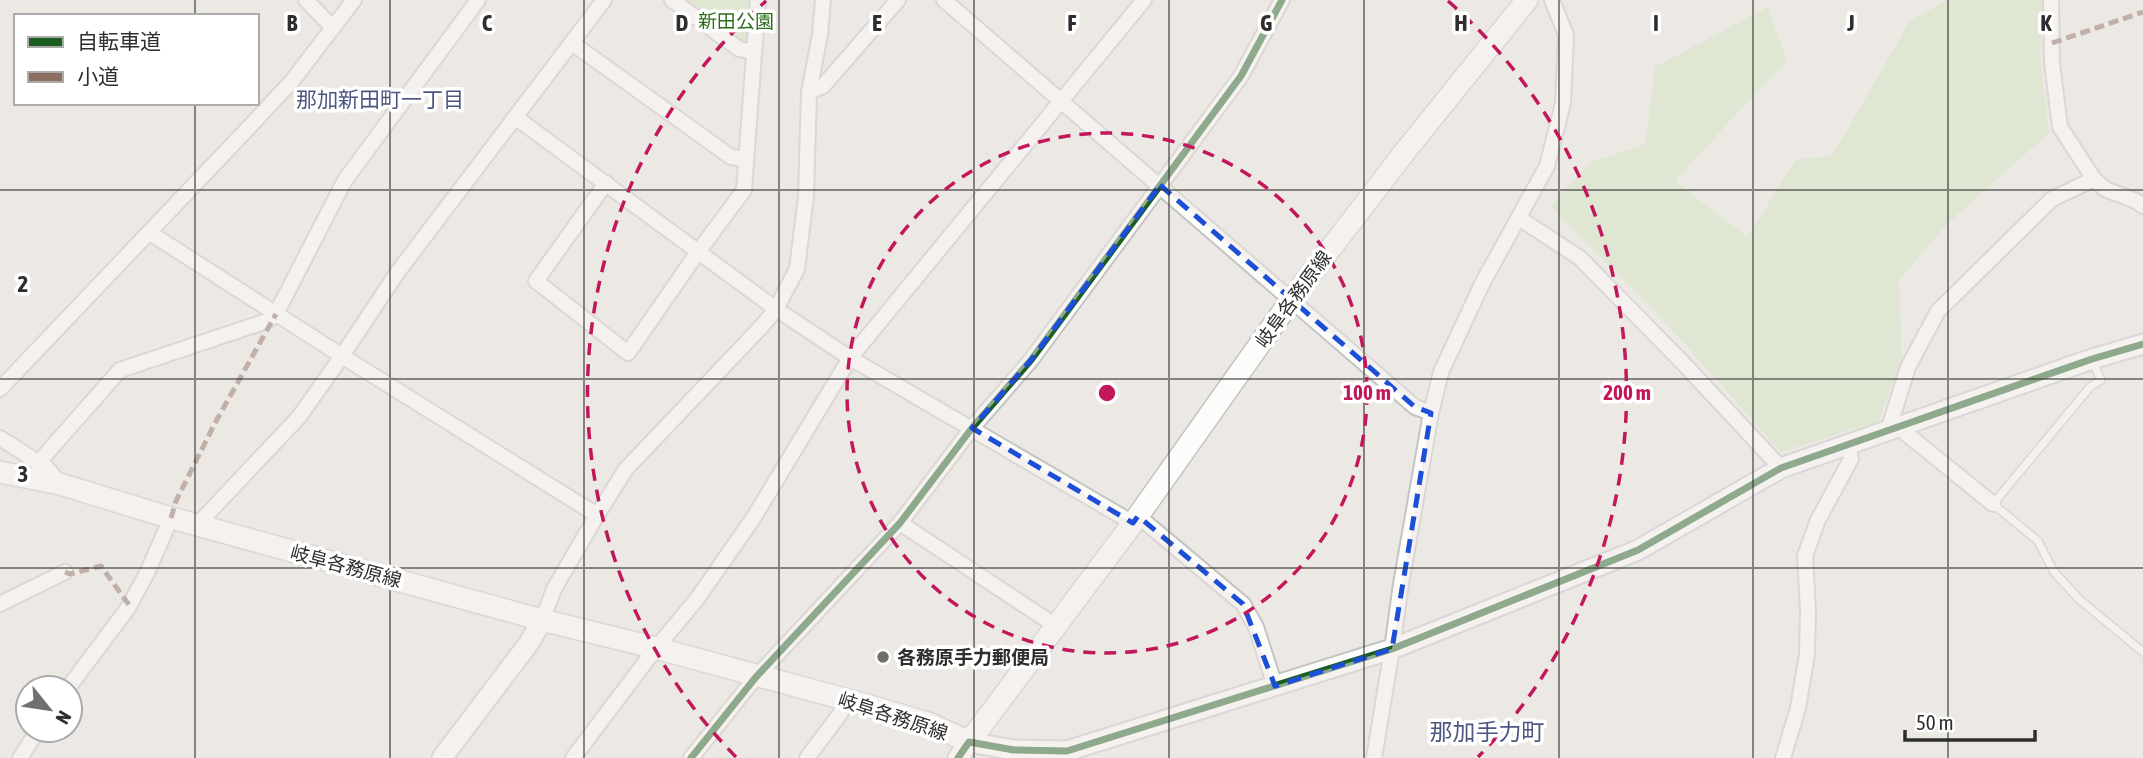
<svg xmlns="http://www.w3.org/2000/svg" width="2143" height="758" viewBox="0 0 2143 758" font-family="'Asap Condensed','Noto Sans JP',sans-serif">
<rect width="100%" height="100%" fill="#ece8e4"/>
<g fill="#cee6be">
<path d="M674,0H758L754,52Z"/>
<path d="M1947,0H2044L2040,56L2049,133L1948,223L1899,280L1902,356L1879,421L1781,452L1666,323L1550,206L1591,162L1645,144L1655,67L1768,7L1787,62L1751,98L1675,181L1747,237L1796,160L1832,156L1910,21Z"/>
</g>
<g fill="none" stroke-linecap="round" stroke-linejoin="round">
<g stroke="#c5c4c5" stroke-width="10">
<path id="service" d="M2093,362L2101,380L2090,387L1993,504L2038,541L2054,572L2080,600L2143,652"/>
</g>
<g stroke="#c5c4c5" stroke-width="18">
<g id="minor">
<path d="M306,0L333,28"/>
<path d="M672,0L739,49L754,52"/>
<path d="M944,0L1415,407L1431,413"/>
<path d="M2051,0L2052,63L2060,127L2094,179L2105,189L2136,201L2143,206"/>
<path d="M572,43L731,157L746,159"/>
<path d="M809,92L823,86L898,0"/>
<path d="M515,117L776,309L850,358L1133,523"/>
<path d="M606,183L536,281L628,353L698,252L744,190L758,0"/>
<path d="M1519,218L1580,258L1684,364L1781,468"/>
<path d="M150,233L342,356L597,515"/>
<path d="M0,389L253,123L292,81L354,0"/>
<path d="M1898,427L1993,504"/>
<path d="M1888,431L1908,367L1938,311L2052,199L2094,179"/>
<path d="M0,438L47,468L60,484"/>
<path d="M38,463L120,370L267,321L276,314L345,180L478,0"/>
<path d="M1138,516L1243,604L1256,627L1275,686"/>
<path d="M900,523L1056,626"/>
<path d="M197,525L299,417L342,356L397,273L604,0"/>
<path d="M0,604L65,572"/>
<path d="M542,620L554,589L597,515L626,469L762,326L776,309L797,269L806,196L809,92L820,35L823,0"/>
<path d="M68,688L128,608L147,573L171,518"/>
<path d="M20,758L38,730"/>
<path d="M573,758L656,648L697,599L754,517L850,358L1144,0"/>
<path d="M691,758L756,677L900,523L972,428L1031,360L1241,76L1282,0"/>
<path d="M807,758L840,714L846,700"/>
<path d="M1374,758L1392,649L1401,584L1431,413L1441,372L1483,282L1547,166L1563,103L1566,35L1552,0"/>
<path d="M1783,758L1798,708L1807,654L1808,611L1805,556L1818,520L1851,459L1848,445"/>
</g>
</g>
<g stroke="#c5c4c5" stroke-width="23">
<g id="tertiary">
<path d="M442,758L529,643L542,620"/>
<path d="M958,758L969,742L1014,750L1067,751L1392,649L1638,550L1781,468L2092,359L2143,344"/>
</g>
</g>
<g stroke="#c5c4c5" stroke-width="24">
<path id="secondary" d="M0,472L60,484L161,515L542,620L656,648L870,706L928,723L969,742L1133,523L1291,300L1407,149L1527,0"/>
</g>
<use href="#service" stroke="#fcfcfb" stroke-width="7"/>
<use href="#minor" stroke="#fcfcfb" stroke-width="14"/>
<use href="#tertiary" stroke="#fcfcfb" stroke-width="19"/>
<use href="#secondary" stroke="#fcfcfb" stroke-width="21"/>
<g stroke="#8d6e63" stroke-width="5" stroke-dasharray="10 5" stroke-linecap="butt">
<path d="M2052,43L2143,12"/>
<path d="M171,518L176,501L215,423L276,314"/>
<path d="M65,572L70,574L101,566L129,605"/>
</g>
<g stroke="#fff" stroke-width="11">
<g id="cycleway">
<path d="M691,758L756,677L900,523L972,428L1031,360L1241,76L1282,0"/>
<path d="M958,758L969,742L1014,750L1067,751L1392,649L1638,550L1781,468L2092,359L2143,344"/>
</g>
</g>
<use href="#cycleway" stroke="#1b5e20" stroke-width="7"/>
</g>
<path d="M0 0H2143V758H0ZM1160,185L1415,407L1431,413L1392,649L1275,686L1243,604L1138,516L1133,523L972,428L1031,360Z" fill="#ece8e4" fill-opacity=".55" fill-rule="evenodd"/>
<path fill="none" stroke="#1d4ed8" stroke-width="5" stroke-dasharray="14 9" stroke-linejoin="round" d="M1160,185L1415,407L1431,413L1392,649L1275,686L1243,604L1138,516L1133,523L972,428L1031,360Z"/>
<path fill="none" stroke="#2e2e2e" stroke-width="2" stroke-opacity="0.55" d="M195,0V16M390,0V758M584,0V758M779,0V758M974,0V758M1169,0V758M1364,0V758M1559,0V758M1753,0V758M1948,0V758M195,103V758M0,190H2143M0,379H2143M0,568H2143"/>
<g fill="none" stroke="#c2185b" stroke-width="3.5" stroke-dasharray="12 9">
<circle cx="1107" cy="393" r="260"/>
<path d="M736 757A520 520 0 0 1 766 1M1448 1A520 520 0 0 1 1478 757"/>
</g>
<circle fill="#706f6e" stroke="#fff" stroke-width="2.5" cx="883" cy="657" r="7"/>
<g text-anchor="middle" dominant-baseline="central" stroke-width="7" stroke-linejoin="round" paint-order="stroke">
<g font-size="19" fill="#2c6e1b" stroke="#fff">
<text x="736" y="21">新田公園</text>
</g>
<g font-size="19" fill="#2e2e2e" stroke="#fff">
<text transform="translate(1293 299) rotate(-54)">岐阜各務原線</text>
<text transform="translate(346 566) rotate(15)">岐阜各務原線</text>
<text transform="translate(893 716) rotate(18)">岐阜各務原線</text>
</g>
<g font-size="19" font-weight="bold" fill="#2e2e2e" stroke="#fff" text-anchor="start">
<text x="897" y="657">各務原手力郵便局</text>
</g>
<g font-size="21" fill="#4d5680" stroke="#fff">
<text x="380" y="99">那加新田町一丁目</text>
</g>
<g font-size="23" fill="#4d5680" stroke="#fff">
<text x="1487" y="732">那加手力町</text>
</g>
</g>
<g font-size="23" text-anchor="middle" font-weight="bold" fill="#2e2e2e" stroke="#fff" stroke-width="7" stroke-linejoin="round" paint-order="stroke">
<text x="292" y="31">B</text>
<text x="487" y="31">C</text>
<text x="682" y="31">D</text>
<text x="877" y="31">E</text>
<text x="1072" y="31">F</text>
<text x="1266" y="31">G</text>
<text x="1461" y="31">H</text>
<text x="1656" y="31">I</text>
<text x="1851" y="31">J</text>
<text x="2046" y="31">K</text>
<text x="23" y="292">2</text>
<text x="23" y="482">3</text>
</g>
<circle cx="1107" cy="393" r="10" fill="#c2185b" stroke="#fff" stroke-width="3.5"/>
<g font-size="21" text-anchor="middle" font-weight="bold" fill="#c2185b" stroke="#fff" stroke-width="7" stroke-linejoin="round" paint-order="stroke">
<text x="1367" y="400">100 m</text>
<text x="1627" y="400">200 m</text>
</g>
<rect x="14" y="14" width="245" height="91" fill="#ffffff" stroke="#ababab" stroke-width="2"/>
<rect x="28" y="37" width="35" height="10" fill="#1b5e20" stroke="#ababab" stroke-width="2"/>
<text x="77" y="49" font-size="21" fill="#2e2e2e">自転車道</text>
<rect x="28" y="72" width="35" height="10" fill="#8d6e63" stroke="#ababab" stroke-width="2"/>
<text x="77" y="84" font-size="21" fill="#2e2e2e">小道</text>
<g transform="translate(49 709) rotate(120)"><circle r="33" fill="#ffffff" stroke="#ababab" stroke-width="2"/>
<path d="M0-5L12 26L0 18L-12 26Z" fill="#706f6e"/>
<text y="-10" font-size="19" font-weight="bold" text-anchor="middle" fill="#2e2e2e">N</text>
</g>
<path d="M1905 730v10h130v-10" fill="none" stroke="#2e2e2e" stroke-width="3.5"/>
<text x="1916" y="730" font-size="21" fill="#2e2e2e" stroke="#ffffff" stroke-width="5" paint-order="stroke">50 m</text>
</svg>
